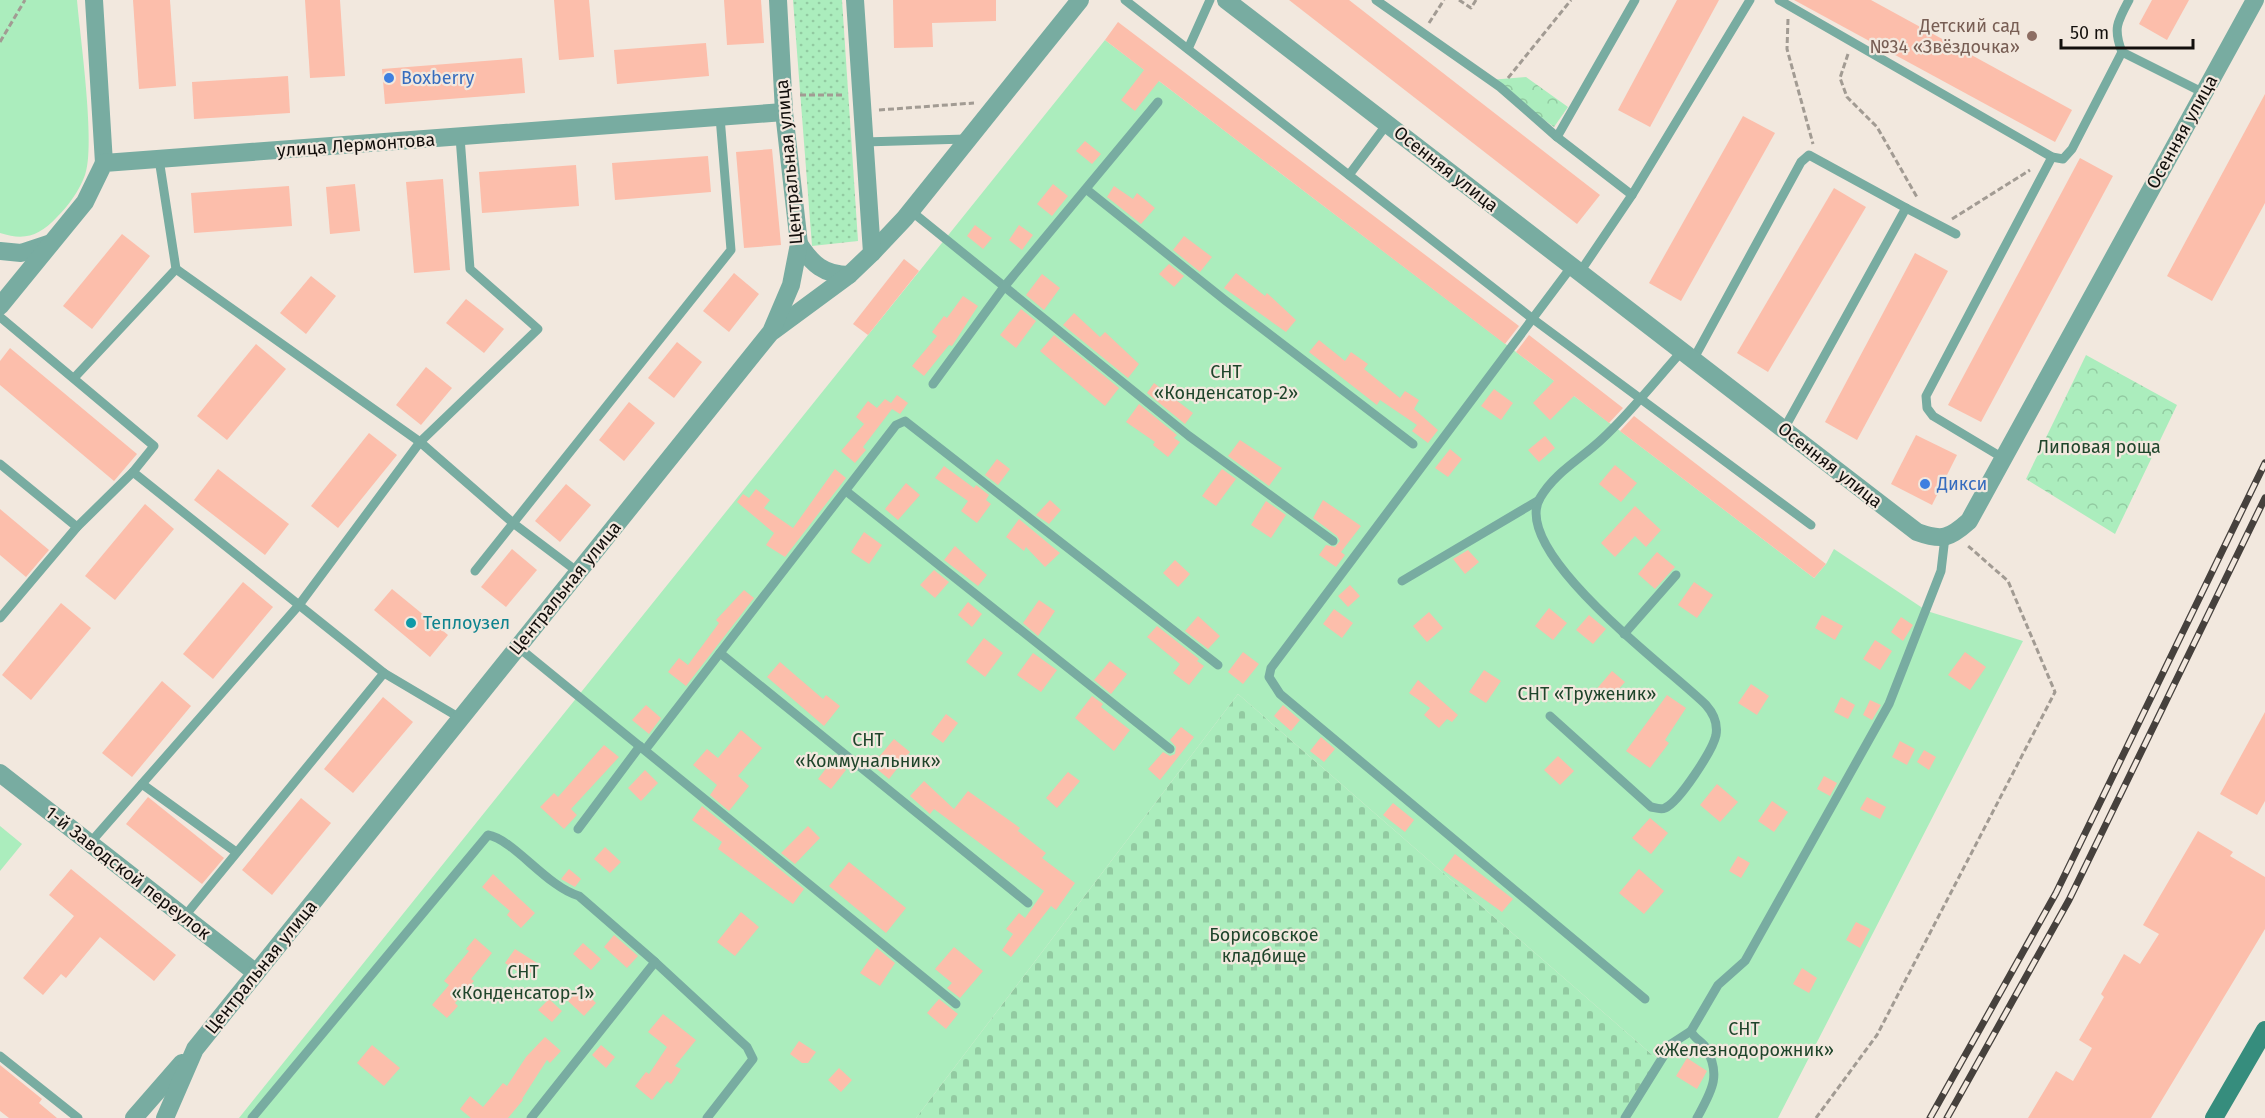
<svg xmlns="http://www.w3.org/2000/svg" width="2265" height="1118" viewBox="0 0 2265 1118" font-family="'Fira Sans',sans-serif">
<defs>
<pattern id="grass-dots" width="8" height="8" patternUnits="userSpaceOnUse" patternTransform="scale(1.5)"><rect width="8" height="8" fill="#abedbd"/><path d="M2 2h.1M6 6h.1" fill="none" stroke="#92caa1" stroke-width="1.8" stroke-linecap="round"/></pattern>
<pattern id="forest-crowns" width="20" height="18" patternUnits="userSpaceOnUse" patternTransform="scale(1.5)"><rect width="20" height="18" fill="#abedbd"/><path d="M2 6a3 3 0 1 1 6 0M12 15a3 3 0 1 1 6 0" fill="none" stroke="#92caa1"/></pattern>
<pattern id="cemetery-stones" width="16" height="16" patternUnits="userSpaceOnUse" patternTransform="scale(1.5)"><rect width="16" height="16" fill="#abedbd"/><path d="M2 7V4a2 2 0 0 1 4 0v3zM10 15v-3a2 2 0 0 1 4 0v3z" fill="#92caa1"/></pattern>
</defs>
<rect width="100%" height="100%" fill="#f2e8de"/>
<path fill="url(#grass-dots)" d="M793,0H842L858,241L812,246Z"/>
<g fill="url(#forest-crowns)">
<path d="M1526,77L1568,107L1554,127L1489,80Z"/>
<path d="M2086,355L2177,405L2115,534L2026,479Z"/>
</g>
<path fill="url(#cemetery-stones)" d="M1238,694L1657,1059L1621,1118H916Z"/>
<g fill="#abedbd">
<path d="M0,0H77C80,36 96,147 85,175C79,191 69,205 57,217C39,236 25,241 0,233Z"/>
<path d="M1105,40L1814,578L1826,564L1834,549L1927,611L2023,641L1778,1118H1621L1657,1059L1238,694L916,1118H239Z"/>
<path d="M0,826L22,844L0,871Z"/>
</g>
<g fill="#fcbeab">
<path d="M133,0H170L176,86L139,89Z"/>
<path d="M305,0H340L345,76L310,78Z"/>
<path d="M554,0H589L594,57L559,60Z"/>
<path d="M724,0H761L764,43L727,45Z"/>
<path d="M893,0H996V21L932,23L933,47L894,48Z"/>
<path d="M1289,0H1349L1600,195L1577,224Z"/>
<path d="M1677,0H1719L1650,127L1618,110Z"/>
<path d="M1794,0H1871L2072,110L2055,142Z"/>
<path d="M2152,0H2189L2167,40L2139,24Z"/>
<path d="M1118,22L1519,326L1505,344L1159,81L1135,111L1121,100L1144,70L1105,40Z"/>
<path d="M706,43L709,76L617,84L614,50Z"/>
<path d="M522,58L525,93L385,104L382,69Z"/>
<path d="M288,76L290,113L194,119L192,82Z"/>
<path d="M2265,94V203L2212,301L2167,276Z"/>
<path d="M1743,116L1775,133L1681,301L1649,283Z"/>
<path d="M1085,141L1101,154L1092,164L1076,151Z"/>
<path d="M772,149L781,245L744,248L736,152Z"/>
<path d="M708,156L711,192L615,200L612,163Z"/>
<path d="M2080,158L2113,176L1981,422L1948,405Z"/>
<path d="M576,165L579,206L482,213L479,172Z"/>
<path d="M443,179L450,270L414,273L406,182Z"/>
<path d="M355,184L360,231L330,234L326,187Z"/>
<path d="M1053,184L1068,196L1052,216L1037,204Z"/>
<path d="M289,186L292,226L194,233L191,193Z"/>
<path d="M1114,186L1133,199L1137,193L1155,208L1141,224L1107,197Z"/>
<path d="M1834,188L1866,207L1768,372L1737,353Z"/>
<path d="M975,225L992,238L983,249L967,236Z"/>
<path d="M1019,225L1033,235L1022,250L1009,240Z"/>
<path d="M122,234L150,256L92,329L63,306Z"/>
<path d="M1184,236L1212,257L1200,272L1173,250Z"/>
<path d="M1915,253L1948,271L1857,440L1825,422Z"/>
<path d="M904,259L919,271L868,335L853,324Z"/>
<path d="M1169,264L1184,276L1174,287L1159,274Z"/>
<path d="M734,273L759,294L729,332L703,311Z"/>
<path d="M1236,273L1265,296L1267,293L1296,320L1286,332L1224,288Z"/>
<path d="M1042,274L1060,288L1044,310L1026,295Z"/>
<path d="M311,276L336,296L306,334L280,313Z"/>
<path d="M963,296L978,306L952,346L949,345L924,376L912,366L937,336L932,332L944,316L947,318Z"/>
<path d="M466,299L504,329L484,353L446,323Z"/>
<path d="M1021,309L1036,321L1016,348L1000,335Z"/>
<path d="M1074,313L1100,337L1105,332L1139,364L1128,378L1063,325Z"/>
<path d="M1054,335L1119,388L1105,406L1040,351Z"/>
<path d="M1529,335L1623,408L1609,423L1574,396L1550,420L1533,403L1554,381L1516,352Z"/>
<path d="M1319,340L1345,361L1351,352L1368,364L1364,369L1400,398L1405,391L1419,400L1414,409L1438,430L1428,443L1412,431L1417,425L1380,400L1377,405L1309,352Z"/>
<path d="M677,342L702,362L674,398L648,378Z"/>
<path d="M256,344L286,369L227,440L197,416Z"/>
<path d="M10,348L137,454L114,481L0,385V361Z"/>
<path d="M426,367L452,388L421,425L396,405Z"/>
<path d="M1154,383L1193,413L1185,424L1147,393Z"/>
<path d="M1494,389L1513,403L1501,420L1481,406Z"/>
<path d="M897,395L908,403L900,414L892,409L863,447L866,450L855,463L841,451L864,424L856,417L868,401L877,408L885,399L891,403Z"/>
<path d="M629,402L655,423L624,461L599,440Z"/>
<path d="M1139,404L1177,435L1174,438L1180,442L1168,457L1153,445L1155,442L1126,422Z"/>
<path d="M1634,416L1826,564L1814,578L1620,431Z"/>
<path d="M369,433L397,455L338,528L311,506Z"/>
<path d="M1916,435L1957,455L1932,505L1891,484Z"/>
<path d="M1545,436L1555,448L1539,462L1528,450Z"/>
<path d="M1240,440L1282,468L1269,486L1228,456Z"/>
<path d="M1450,449L1462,459L1448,477L1435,468Z"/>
<path d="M997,459L1010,469L998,485L985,475Z"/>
<path d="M1615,465L1637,483L1621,502L1599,484Z"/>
<path d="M944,466L974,488L976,485L989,495L986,500L991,504L977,523L961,511L968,501L935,478Z"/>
<path d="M218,469L289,524L265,555L194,500Z"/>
<path d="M835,469L846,478L785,557L766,545L774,533L737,502L743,494L749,498L756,489L770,500L764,508L793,528Z"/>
<path d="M1222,469L1236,479L1216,506L1202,496Z"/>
<path d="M906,483L920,495L898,520L885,509Z"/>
<path d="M566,484L591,505L560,542L535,521Z"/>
<path d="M1050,500L1061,510L1049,524L1036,515Z"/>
<path d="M1323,500L1361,526L1341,552L1345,555L1336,567L1319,555L1326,545L1335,547L1340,541L1337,536L1313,518Z"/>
<path d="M1266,501L1286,515L1271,538L1251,525Z"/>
<path d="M145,504L174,529L115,600L85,576Z"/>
<path d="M1635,506L1661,530L1646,547L1635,536L1615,557L1601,543Z"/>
<path d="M0,509L49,550L26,577L0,555Z"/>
<path d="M1019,519L1060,553L1045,567L1026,547L1024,551L1006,537Z"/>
<path d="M864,532L882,545L869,564L851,552Z"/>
<path d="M955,546L987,575L978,586L944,560Z"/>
<path d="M512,549L537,570L506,607L481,587Z"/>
<path d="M1468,550L1479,562L1465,574L1453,559Z"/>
<path d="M1657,552L1675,567L1655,589L1638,574Z"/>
<path d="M1175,560L1190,574L1178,587L1163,573Z"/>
<path d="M934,570L949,582L935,598L920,585Z"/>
<path d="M243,582L273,607L213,679L183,654Z"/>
<path d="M1694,582L1713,595L1697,618L1678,605Z"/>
<path d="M1350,585L1360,596L1348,607L1338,596Z"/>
<path d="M392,589L448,635L430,657L374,610Z"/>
<path d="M744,590L754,598L686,686L668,672L679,658L688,665L719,623L716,620Z"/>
<path d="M1039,600L1055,611L1038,636L1023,623Z"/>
<path d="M968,602L982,614L972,627L958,615Z"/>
<path d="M61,603L91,628L31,700L2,675Z"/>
<path d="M1549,608L1567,623L1553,640L1535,626Z"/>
<path d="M1334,609L1353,623L1342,638L1323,624Z"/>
<path d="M1429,612L1443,628L1427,642L1413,626Z"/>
<path d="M1589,615L1606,629L1593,644L1576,630Z"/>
<path d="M1822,615L1843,626L1835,640L1815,628Z"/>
<path d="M1198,616L1220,636L1208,649L1185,631Z"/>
<path d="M1901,617L1913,625L1903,641L1891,632Z"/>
<path d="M1157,626L1199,659L1197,661L1204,666L1189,685L1173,673L1180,664L1147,637Z"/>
<path d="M984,638L1003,653L985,677L966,662Z"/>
<path d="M1875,640L1892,651L1880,670L1863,659Z"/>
<path d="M1243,652L1259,664L1243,684L1228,672Z"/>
<path d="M1965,652L1986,667L1970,690L1948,675Z"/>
<path d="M1033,653L1057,670L1041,692L1017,675Z"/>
<path d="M1110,661L1127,674L1111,694L1094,680Z"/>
<path d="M780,662L823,699L826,695L840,706L824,726L767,677Z"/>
<path d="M1484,670L1501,681L1486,703L1469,692Z"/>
<path d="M1612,671L1625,682L1606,703L1594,692Z"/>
<path d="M1418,680L1458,715L1452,722L1447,719L1439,728L1424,715L1430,708L1409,693Z"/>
<path d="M162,681L191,706L132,777L102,753Z"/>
<path d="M1751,684L1769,696L1757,715L1738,703Z"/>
<path d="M1667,695L1686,708L1665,740L1669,743L1650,768L1626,751Z"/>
<path d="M1092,696L1103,704L1101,707L1130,730L1114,751L1075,718Z"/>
<path d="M383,697L413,722L353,793L324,769Z"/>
<path d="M1841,697L1855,705L1848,719L1834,712Z"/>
<path d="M1870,700L1881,705L1872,720L1863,715Z"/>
<path d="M646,705L661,718L649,734L632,720Z"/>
<path d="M1283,705L1300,720L1291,731L1274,716Z"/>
<path d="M2265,712V801L2257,815L2220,794Z"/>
<path d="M946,714L958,723L943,743L931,734Z"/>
<path d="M1181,727L1194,737L1160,780L1148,769L1163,752L1170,756L1175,754L1176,747L1170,740Z"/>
<path d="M741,730L762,748L738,776L749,786L729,811L710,795L717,785L693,765L707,749L718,758Z"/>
<path d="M1321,737L1335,749L1324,762L1310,751Z"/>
<path d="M894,739L910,752L889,779L872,765Z"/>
<path d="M1900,741L1915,749L1907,765L1892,757Z"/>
<path d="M604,745L619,757L571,809L577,815L564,829L540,807L554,793L558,797Z"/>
<path d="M1924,750L1936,757L1929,770L1917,762Z"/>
<path d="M1558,756L1574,771L1560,785L1544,770Z"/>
<path d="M833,759L846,770L831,789L818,779Z"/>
<path d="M645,770L658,783L641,801L628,788Z"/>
<path d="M1068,772L1080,781L1057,808L1046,798Z"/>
<path d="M1824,776L1837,783L1830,796L1817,789Z"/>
<path d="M924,781L954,809L968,791L1020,828L1018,831L1046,853L1042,858L1075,883L1056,910L1051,906L1011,957L1002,950L1013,934L1006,929L1019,913L1025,918L1044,891L934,809L930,814L910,796Z"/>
<path d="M1717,784L1738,802L1720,822L1700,805Z"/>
<path d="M148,797L224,858L202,884L126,824Z"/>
<path d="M1867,797L1886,807L1880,819L1860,809Z"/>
<path d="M301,798L331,823L272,895L242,870Z"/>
<path d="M1772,801L1788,812L1774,832L1758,821Z"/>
<path d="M1393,803L1414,820L1405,832L1383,815Z"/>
<path d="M702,806L804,889L793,904L718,849L722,842L692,820Z"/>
<path d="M1650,818L1668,833L1651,854L1632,838Z"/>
<path d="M808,826L820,838L795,864L781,853Z"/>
<path d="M2198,831L2233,852L2230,856L2265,877V929L2151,1118H2028L2056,1071L2073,1081L2092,1048L2079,1040L2104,997L2101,994L2124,954L2140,964L2159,934L2143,925Z"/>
<path d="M605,847L621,862L610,873L594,859Z"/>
<path d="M1455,854L1513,899L1502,912L1443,870Z"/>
<path d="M1738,856L1750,863L1741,878L1729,871Z"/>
<path d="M849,862L906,908L886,933L829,886Z"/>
<path d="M71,869L176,955L154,981L100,937L66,978L61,974L43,995L23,978L74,916L49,895Z"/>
<path d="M569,869L581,879L575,887L561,879Z"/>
<path d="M1639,869L1664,891L1644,914L1619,893Z"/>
<path d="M493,874L535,913L521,928L507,915L510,911L482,887Z"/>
<path d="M741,912L759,927L735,956L717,942Z"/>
<path d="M1856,922L1870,929L1860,948L1846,940Z"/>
<path d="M614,935L638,956L627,968L604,947Z"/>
<path d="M475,938L492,953L471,979L474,981L455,1003L458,1006L447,1018L432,1005L449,985L444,981L469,951L466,949Z"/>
<path d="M583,943L601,959L591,970L573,954Z"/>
<path d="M954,947L983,971L960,998L947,988L952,983L935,969Z"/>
<path d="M877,948L895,963L880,986L860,973Z"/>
<path d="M515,949L537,963L527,978L505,963Z"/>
<path d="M1802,968L1817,978L1809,993L1793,984Z"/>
<path d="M581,988L596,1003L584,1016L568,1001Z"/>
<path d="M549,999L562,1011L552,1022L538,1010Z"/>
<path d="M939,999L958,1014L946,1029L927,1013Z"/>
<path d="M663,1014L696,1040L675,1066L681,1069L671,1084L667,1081L652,1100L635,1086L646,1072L649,1074L667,1047L648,1032Z"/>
<path d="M545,1037L561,1051L550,1063L547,1060L522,1099L523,1100L508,1118H471L460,1109L470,1096L483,1107L503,1083L507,1086L526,1057Z"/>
<path d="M799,1041L816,1052L808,1063H802L790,1054Z"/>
<path d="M372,1045L400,1068L384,1086L357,1063Z"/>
<path d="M601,1045L615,1057L606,1068L592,1055Z"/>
<path d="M1687,1058L1707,1071L1697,1089L1676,1076Z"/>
<path d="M0,1065L42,1099L39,1103L57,1118H9L0,1111Z"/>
<path d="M839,1068L852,1080L841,1092L828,1080Z"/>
</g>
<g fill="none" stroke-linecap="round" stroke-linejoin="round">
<g stroke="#a29b93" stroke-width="3" stroke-dasharray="6 3" stroke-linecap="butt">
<path d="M1459,0L1471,8L1476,0"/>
<path d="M1788,19L1787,49L1813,144"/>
<path d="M1429,23L1444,0"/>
<path d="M0,42L25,0"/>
<path d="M1848,54L1840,78L1847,97L1877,127L1918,199"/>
<path d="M1508,78L1571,0"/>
<path d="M800,95H844"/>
<path d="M879,110L974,103"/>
<path d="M1952,219L2030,170"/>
<path d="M1816,1118L1877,1035L2055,692L2008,581L1967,545"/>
</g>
<g stroke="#78aca1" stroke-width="9">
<path d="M1125,0L1533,319L1811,525"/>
<path d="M1376,0L1500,87L1557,137"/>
<path d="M1779,0L2052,157L2063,159L2072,149L2122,52L2204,93"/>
<path d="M1188,49L1210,0"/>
<path d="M2122,52C2113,29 2117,22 2129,0"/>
<path d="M864,142L966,139"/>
<path d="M1349,175L1387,124"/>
<path d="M1086,189L1226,301L1413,444"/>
<path d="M1632,195L1557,137L1635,0"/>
<path d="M1906,208L1956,234"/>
<path d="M911,211L1189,436L1333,541"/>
<path d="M1572,266L1271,668L1269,677L1280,694L1645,999"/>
<path d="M176,269L420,442L513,523L578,572"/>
<path d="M1580,272L1632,195L1750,0"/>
<path d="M0,317L154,446L133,472L77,527L0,618"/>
<path d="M1693,360L1801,162L1809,155L1906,208L1784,429"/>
<path d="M74,378L176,269L159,159"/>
<path d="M933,384L1004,287L1158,102"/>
<path d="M2003,458L1933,416L1927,408L1926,396L2052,157"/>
<path d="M0,464L77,527"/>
<path d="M133,472L384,673L460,718"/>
<path d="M846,491L1170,749"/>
<path d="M475,571L731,250L720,117"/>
<path d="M1402,581L1539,500"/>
<path d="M1624,634L1676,575"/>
<path d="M518,647L956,1004"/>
<path d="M720,653L1028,903"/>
<path d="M1550,716L1651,807C1656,808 1661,810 1665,808C1679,802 1713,750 1716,735C1718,723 1714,714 1706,705C1671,670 1509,552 1540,498C1555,472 1581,459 1602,439C1631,412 1656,380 1682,351"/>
<path d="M645,750L896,425L905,421L1218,665"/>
<path d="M142,784L236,852"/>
<path d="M578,829L640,746"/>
<path d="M90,843L299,605L420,442L538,329L470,269L460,137"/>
<path d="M184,917L384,673"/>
<path d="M0,1056L78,1118"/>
<path d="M252,1118L488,835C513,839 547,887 579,896L655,962L747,1047L753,1059L707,1118"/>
<path d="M531,1118L655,962"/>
<path d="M1625,1118L1671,1044L1691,1031"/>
<path d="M1697,1118C1711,1092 1722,1076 1706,1048C1702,1041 1694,1039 1691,1031L1718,985L1745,961L1889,704L1941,571L1945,537"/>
</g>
<g stroke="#78aca1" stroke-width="18">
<path d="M94,0L104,163"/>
<path d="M1226,0L1917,532C1942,541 1949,539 1969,521L2255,0"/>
<path d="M0,251L21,253L51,243"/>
<path d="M872,253L905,218L1080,0"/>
<path d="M0,306L85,202L104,163L784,112"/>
<path d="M0,773L256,973"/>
</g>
<g stroke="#78aca1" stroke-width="18">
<path d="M799,244C812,264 824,275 849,275"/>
<path d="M773,331L849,275L872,253L855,0"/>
<path d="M134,1118L182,1063"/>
<path d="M165,1118L195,1049L771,332L791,285L799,244L784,112L778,0"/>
</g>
<path stroke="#368d7d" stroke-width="18" d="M2214,1118L2265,1030"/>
<g stroke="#46413d" stroke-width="7">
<g id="rail">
<path d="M1930,1118L2056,893L2265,463"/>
<path d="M1947,1118L2069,900L2265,498"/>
</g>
</g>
<use href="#rail" stroke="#f2e8de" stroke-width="4.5" stroke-dasharray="14" stroke-linecap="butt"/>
</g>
<circle fill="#8d6e63" stroke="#f2e8de" stroke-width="2" cx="2032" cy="36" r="6"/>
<g fill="#3f7fe0" stroke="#f2e8de" stroke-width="2">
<circle cx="389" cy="78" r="6"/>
<circle cx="1925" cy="484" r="6"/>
</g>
<circle fill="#0f9aa8" stroke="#f2e8de" stroke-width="2" cx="411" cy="623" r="6"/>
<g text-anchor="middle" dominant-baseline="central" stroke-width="4.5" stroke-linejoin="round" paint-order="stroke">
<g font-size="18" fill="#785e54" stroke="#f2e8de" text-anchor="end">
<text x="2020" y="26">Детский сад<tspan x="2020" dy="21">№34 «Звёздочка»</tspan></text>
</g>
<g font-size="18" fill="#366cbe" stroke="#f2e8de" text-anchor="start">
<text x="401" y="78">Boxberry</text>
<text x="1937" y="484">Дикси</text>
</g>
<g font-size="18" fill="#120f0c" stroke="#f2e8de">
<text transform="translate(2182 132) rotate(-61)">Осенняя улица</text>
<text transform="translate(356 145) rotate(-4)">улица Лермонтова</text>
<text transform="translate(789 162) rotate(-95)">Центральная улица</text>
<text transform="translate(1446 169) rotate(38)">Осенняя улица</text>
<text transform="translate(1830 465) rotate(38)">Осенняя улица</text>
<text transform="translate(565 588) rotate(-51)">Центральная улица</text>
<text transform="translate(128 873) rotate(38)">1-й Заводской переулок</text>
<text transform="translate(261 967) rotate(-51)">Центральная улица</text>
</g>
<g font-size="18" fill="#1f452b" stroke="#f2e8de">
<text x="1226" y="372">СНТ<tspan x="1226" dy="21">«Конденсатор-2»</tspan></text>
<text x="2099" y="447">Липовая роща</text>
<text x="1587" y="694">СНТ «Труженик»</text>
<text x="868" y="740">СНТ<tspan x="868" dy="21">«Коммунальник»</tspan></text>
<text x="1264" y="935">Борисовское<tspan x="1264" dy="21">кладбище</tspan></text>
<text x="523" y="972">СНТ<tspan x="523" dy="21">«Конденсатор-1»</tspan></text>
<text x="1744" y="1029">СНТ<tspan x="1744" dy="21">«Железнодорожник»</tspan></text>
</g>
<g font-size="18" fill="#0d838f" stroke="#f2e8de" text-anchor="start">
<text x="423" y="623">Теплоузел</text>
</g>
</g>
<path d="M2061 39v9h132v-9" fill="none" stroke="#120f0c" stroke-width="3"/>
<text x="2070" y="39" font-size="18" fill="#120f0c" stroke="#f2e8de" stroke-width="4.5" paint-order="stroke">50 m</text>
</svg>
